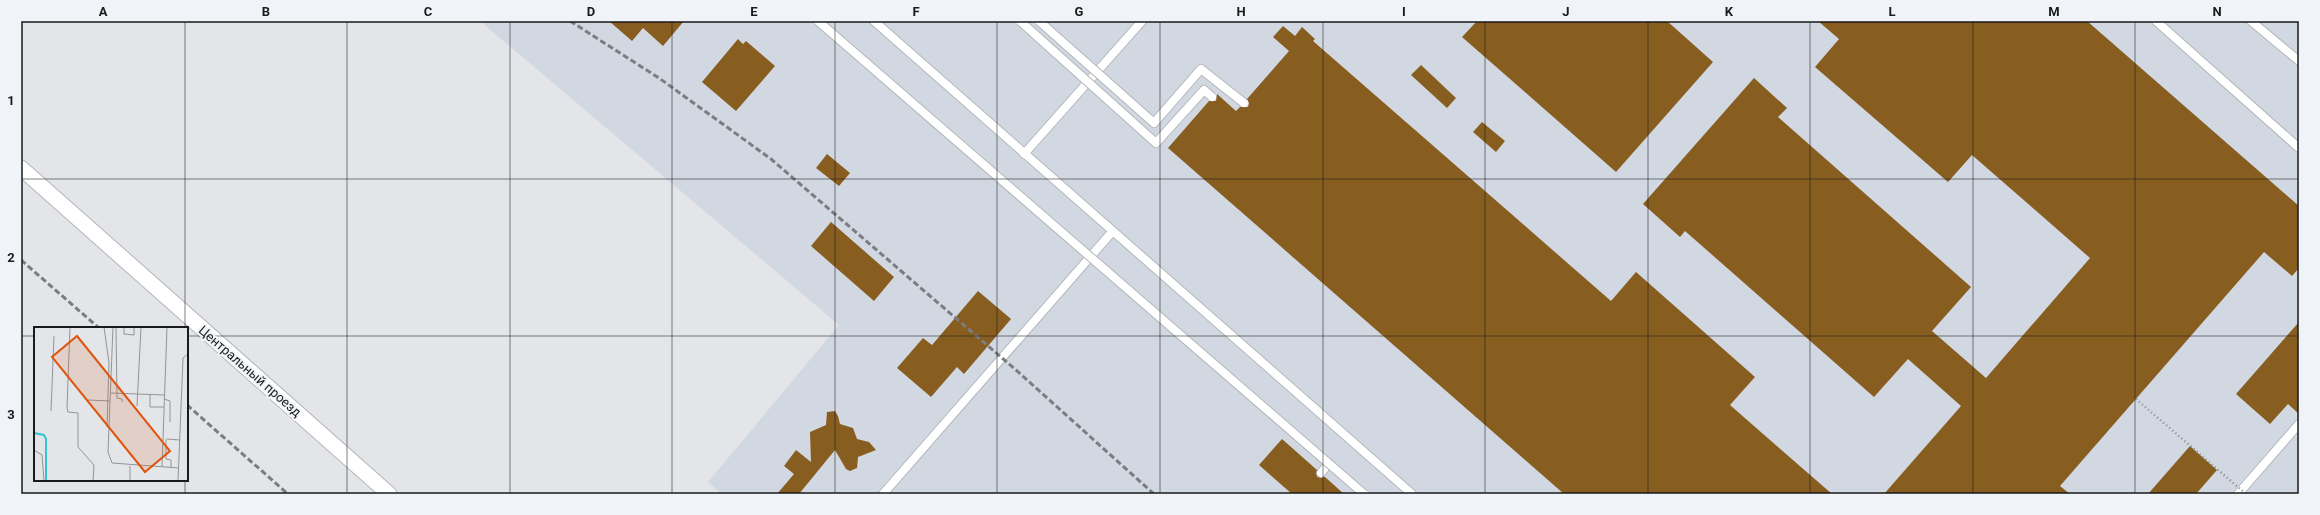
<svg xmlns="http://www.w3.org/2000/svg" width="2320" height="515" viewBox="0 0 2320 515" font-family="Roboto,sans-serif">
<rect width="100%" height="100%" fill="#e3e5e9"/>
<path fill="#d2d8e2" d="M480,21H2299V494H721L708,482L839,325Z"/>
<g fill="#885d20">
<path d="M609,21H684L663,46L643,28L632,41Z"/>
<path d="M1477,21H1667L1713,62L1616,172L1462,37Z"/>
<path d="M1818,21H2087L2299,206V268L2292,276L2264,252L2060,486L2070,494H1884L1961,406L1908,359L1874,397L1685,231L1680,237L1643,204L1754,78L1787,108L1778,117L1971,287L1932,331L1986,378L2090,258L1972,155L1948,182L1815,67L1839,39Z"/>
<path d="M1283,26L1295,36L1302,27L1315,39L1313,41L1611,301L1636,272L1755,377L1730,405L1832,494H1564L1168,148L1209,101H1216L1217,94L1236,111L1240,107H1248L1249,103L1247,99L1289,51L1273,37Z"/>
<path d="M738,39L743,44L746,41L775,66L736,111L702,82Z"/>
<path d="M1421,65L1456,98L1447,108L1411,75Z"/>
<path d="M1482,122L1505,141L1496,152L1473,132Z"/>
<path d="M827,154L850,173L839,186L816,168Z"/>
<path d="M831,222L894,277L874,301L811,246Z"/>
<path d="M978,291L1011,319L964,374L957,367L931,397L897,368L923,338L932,345Z"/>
<path d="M2299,322V414L2288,404L2270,424L2236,394Z"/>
<path d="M835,411L838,416L840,424L853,428L857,439L869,442L876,450L858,457L857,468L850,471L846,469L835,450L799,494H777L794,474L784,466L796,450L811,462L810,432L826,425L827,412Z"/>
<path d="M1282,439L1317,470V477H1325L1344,494H1292L1259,465Z"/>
<path d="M2190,446L2217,470L2196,494H2148Z"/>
</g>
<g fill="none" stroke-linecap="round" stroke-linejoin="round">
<g stroke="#b4b6ba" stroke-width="10">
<g id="lane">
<path d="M874,21L1412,494"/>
<path d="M2156,21L2299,148"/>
<path d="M2251,21L2299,61"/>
<path d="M1024,154L1142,21"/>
<path d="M1321,473L1329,463"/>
<path d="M883,494L1112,232"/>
<path d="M2238,494L2299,424"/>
</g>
</g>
<g stroke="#b4b6ba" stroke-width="17">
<path id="street" d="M21,168L389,494"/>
</g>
<use href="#lane" stroke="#fff" stroke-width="8"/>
<use href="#street" stroke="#fff" stroke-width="15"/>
<g stroke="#7c7d80" stroke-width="3" stroke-dasharray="6 3" stroke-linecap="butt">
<path d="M570,21L659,78L771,159L1016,370L1154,494"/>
<path d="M21,260L99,328"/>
<path d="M187,405L288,494"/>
</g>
<g stroke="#b4b6ba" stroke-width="10" stroke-linecap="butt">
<g id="lane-bridge">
<path d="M818,21L1364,494"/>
<path d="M1020,21L1156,143L1204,90L1212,97"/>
<path d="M1039,21L1154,123L1201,69L1244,103"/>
</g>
</g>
<path stroke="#88898c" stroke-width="2.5" stroke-dasharray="1 3" stroke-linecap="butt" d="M2136,399L2246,494"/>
<use href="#lane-bridge" stroke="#fff" stroke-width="8"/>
</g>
<path fill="none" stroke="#191a1b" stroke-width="1" stroke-opacity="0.55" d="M185,21V328M347,21V494M510,21V494M672,21V494M835,21V494M997,21V494M1160,21V494M1323,21V494M1485,21V494M1648,21V494M1810,21V494M1973,21V494M2135,21V494M21,179H2299M21,336H35M187,336H2299M185,480V494"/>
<g text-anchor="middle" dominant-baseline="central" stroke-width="4" stroke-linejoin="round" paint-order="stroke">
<g font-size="13" fill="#191a1b" stroke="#f0f3f7">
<text transform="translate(250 371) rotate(41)">Центральный проезд</text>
</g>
</g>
<g transform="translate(34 327)">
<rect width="154" height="154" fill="#e3e5e9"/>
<path fill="none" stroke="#32c4d0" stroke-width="2" d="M0,106L10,108L12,112V154"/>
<path fill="none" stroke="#929497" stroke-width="1" d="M36,0L33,81L34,85L44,86V120L60,138L59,154M70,0L75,36L73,100M79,0L74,125L78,136L145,141M82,0L83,71L88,72V75M90,0V7L100,8V0M77,66L130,68M116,68V80H130M130,72L136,74V95M54,73L76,74M103,79L107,0M17,84L20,9M132,112V132L137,133V141M133,112L146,113M0,123L8,128L10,154M128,140L133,0M96,154V139M144,154L149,31L154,27"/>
<path fill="#de560d" fill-opacity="0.15" stroke="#de560d" stroke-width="2" d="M43,9L136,124L111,145L18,30Z"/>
<rect width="154" height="154" fill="none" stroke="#191a1b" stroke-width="2"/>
</g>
<rect width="2320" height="515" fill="none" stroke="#f0f3f7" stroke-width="44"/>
<rect x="22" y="22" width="2276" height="471" fill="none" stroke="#191a1b" stroke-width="1.5"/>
<g font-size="13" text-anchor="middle" font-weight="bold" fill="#191a1b">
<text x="103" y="16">A</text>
<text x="266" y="16">B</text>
<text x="428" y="16">C</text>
<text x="591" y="16">D</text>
<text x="754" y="16">E</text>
<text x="916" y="16">F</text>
<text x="1079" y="16">G</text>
<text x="1241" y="16">H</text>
<text x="1404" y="16">I</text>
<text x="1566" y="16">J</text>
<text x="1729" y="16">K</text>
<text x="1892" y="16">L</text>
<text x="2054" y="16">M</text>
<text x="2217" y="16">N</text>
<text x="11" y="105">1</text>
<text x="11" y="262">2</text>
<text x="11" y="419">3</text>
</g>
</svg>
